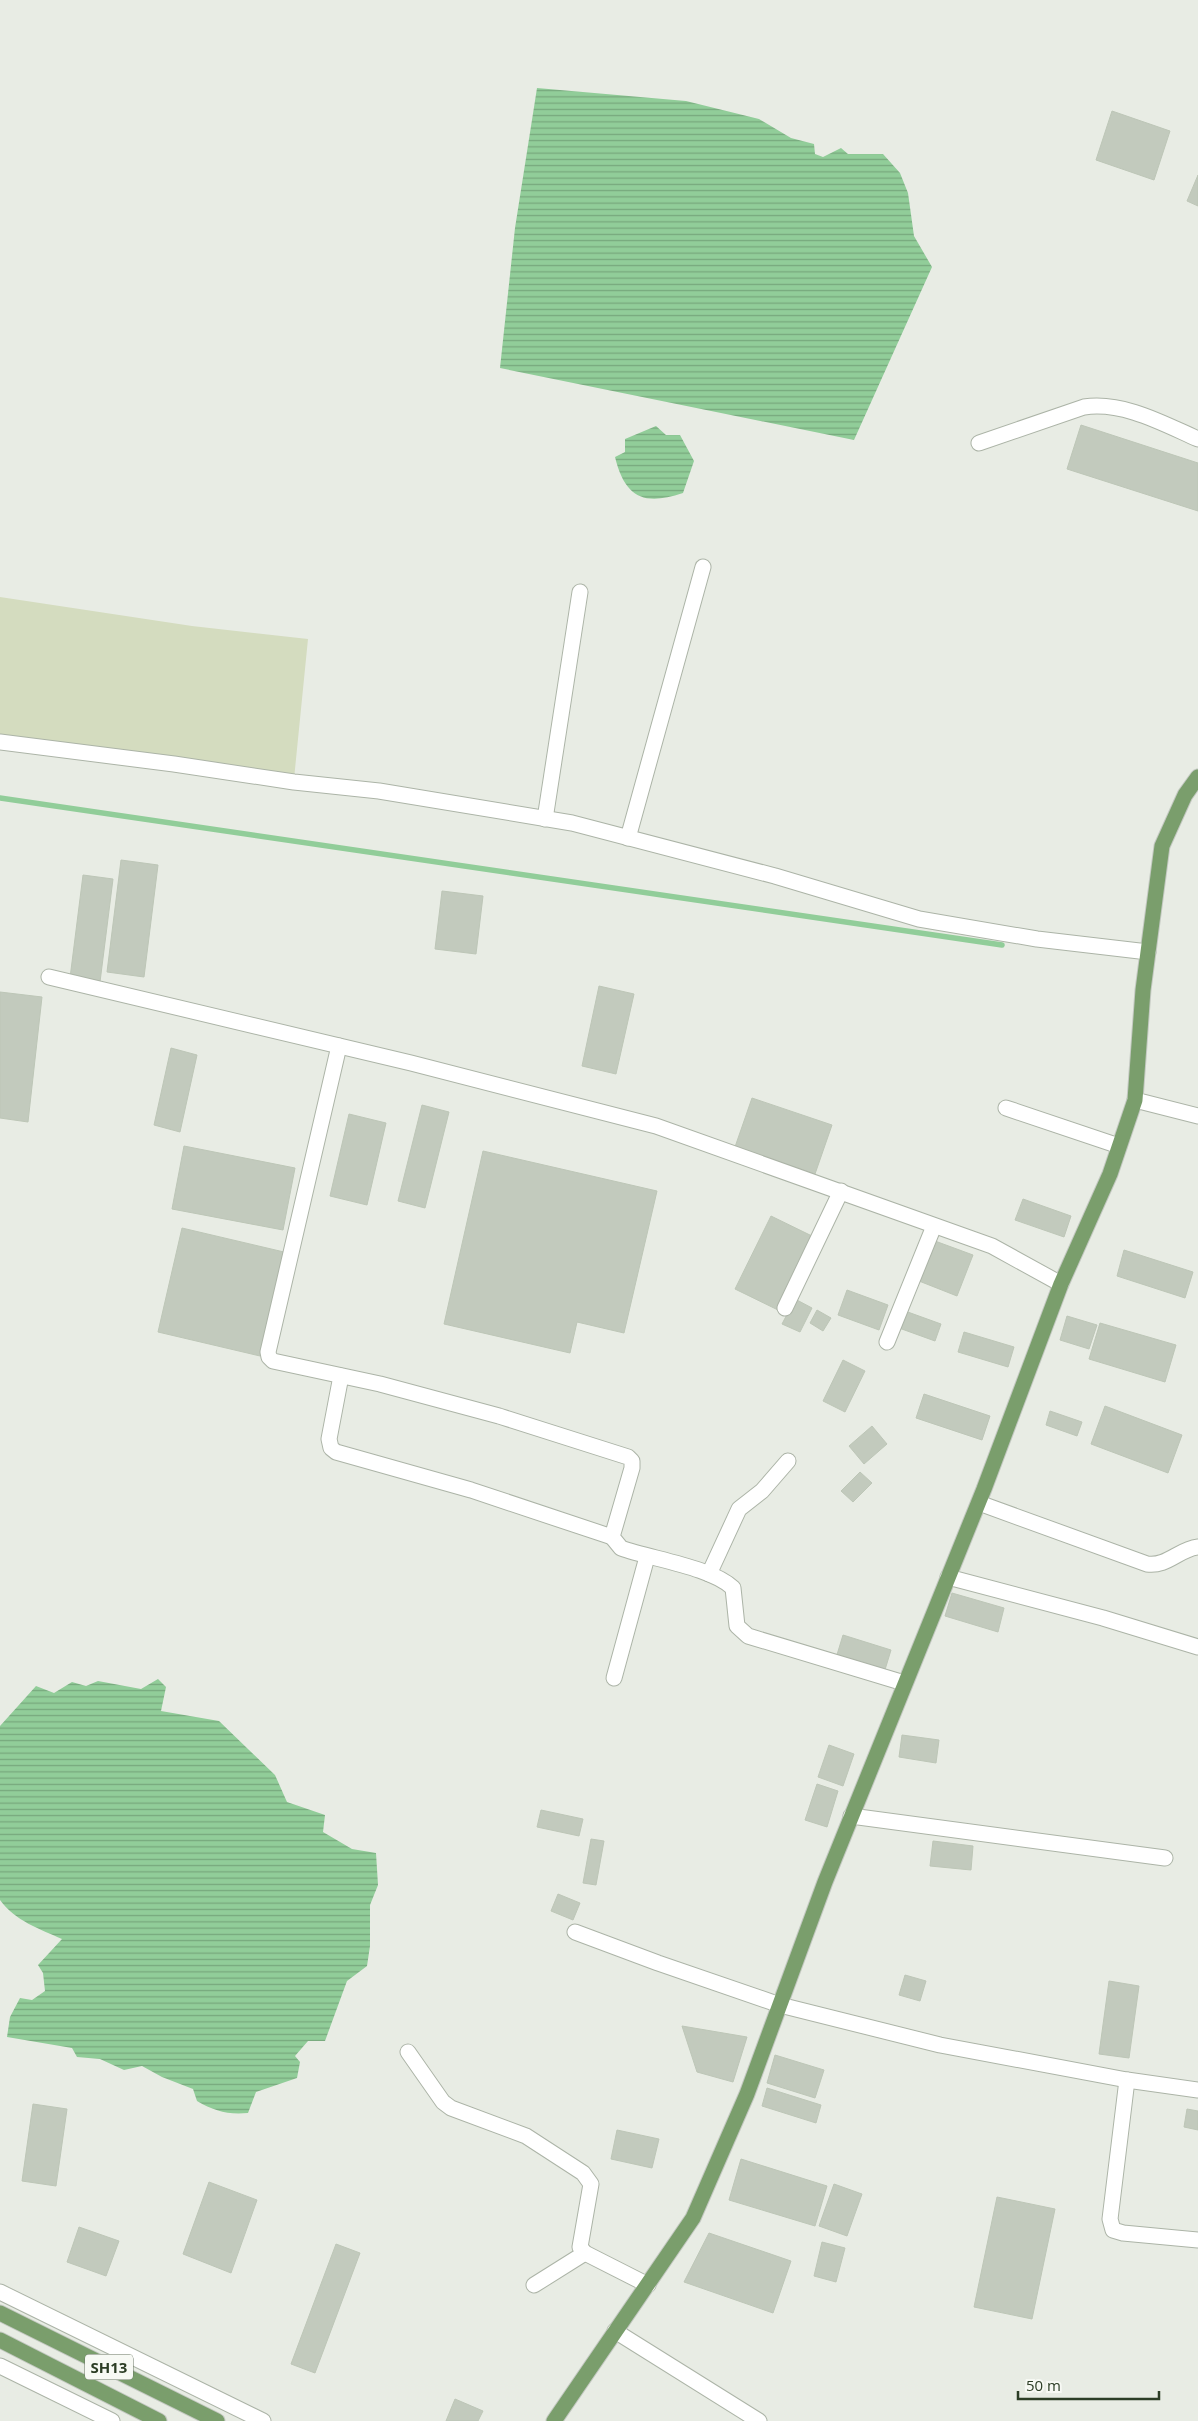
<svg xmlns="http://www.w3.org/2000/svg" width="1198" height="2421" viewBox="0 0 1198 2421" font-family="'Open Sans',sans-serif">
<defs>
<pattern id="water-rules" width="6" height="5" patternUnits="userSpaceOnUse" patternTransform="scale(1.25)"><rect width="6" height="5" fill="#91cd99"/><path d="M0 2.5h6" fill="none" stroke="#77a87d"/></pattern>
</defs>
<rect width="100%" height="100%" fill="#e8ece4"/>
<path fill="#d4dcbf" d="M0,597L192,626L308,639L294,779L0,741Z"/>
<g fill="url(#water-rules)">
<path d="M537,88L686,101L759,119L791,138L814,144L815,154L823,157L841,148L848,154H883L900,173L908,193L914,236L932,267L854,440L500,368L515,228Z"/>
<path d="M656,426L666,435H680L694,461L683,493C644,506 625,498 615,457L625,452V439Z"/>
<path d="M158,1679L166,1687L161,1711L219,1721L275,1775L287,1802L325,1815L323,1832L352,1849L376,1853L378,1885L370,1905V1946L367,1966L347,1981L325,2041H308L295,2056L300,2062L297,2078L256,2092L248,2113C228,2115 214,2111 197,2101L193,2089L162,2077L142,2066L124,2070L100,2059L77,2057L72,2048L7,2037L10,2017L20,1998L32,2000L45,1991L43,1973L38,1965L62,1939C40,1929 15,1921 0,1900V1726L36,1686L54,1693L72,1682L86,1686L98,1681L141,1689Z"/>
</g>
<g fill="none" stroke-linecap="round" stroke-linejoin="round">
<path stroke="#91cd99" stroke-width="5.5" d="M0,798L1002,945"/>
</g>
<g fill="#c2cabd" stroke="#bdc6b7">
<path d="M1112,111L1170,131L1154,180L1096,160Z"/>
<path d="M1198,175V206L1187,201Z"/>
<path d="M1081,425L1198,463V511L1067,469Z"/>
<path d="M121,860L158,865L144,977L107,972Z"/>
<path d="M83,875L113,879L100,982L70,978Z"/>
<path d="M442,891L483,896L476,954L435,949Z"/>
<path d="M599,986L634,994L616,1074L582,1066Z"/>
<path d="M0,992L42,997L28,1122L0,1118Z"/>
<path d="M171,1048L197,1055L180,1132L154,1125Z"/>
<path d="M752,1098L832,1125L815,1174L735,1147Z"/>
<path d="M422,1105L449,1112L425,1208L398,1201Z"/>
<path d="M349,1114L386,1123L367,1205L330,1196Z"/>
<path d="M184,1146L295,1168L283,1230L172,1209Z"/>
<path d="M483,1151L657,1191L624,1333L577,1322L570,1353L444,1324Z"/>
<path d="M1023,1199L1071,1216L1064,1237L1015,1220Z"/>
<path d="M771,1216L814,1237L778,1310L735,1289Z"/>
<path d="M182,1228L284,1252L260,1356L158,1332Z"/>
<path d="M935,1241L973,1255L957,1296L919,1281Z"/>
<path d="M1124,1250L1193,1272L1185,1298L1117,1276Z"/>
<path d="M847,1290L888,1305L879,1330L838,1315Z"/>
<path d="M795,1299L812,1308L800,1332L782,1324Z"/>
<path d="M817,1310L831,1318L823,1331L810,1323Z"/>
<path d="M905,1311L941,1324L935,1341L899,1328Z"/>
<path d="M1067,1316L1097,1325L1089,1349L1060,1340Z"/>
<path d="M1100,1323L1176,1345L1165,1382L1089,1359Z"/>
<path d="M964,1332L1014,1347L1008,1367L958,1352Z"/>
<path d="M843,1360L865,1371L845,1412L823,1401Z"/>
<path d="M924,1394L990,1416L982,1440L916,1418Z"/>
<path d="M1105,1406L1182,1435L1168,1473L1091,1444Z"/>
<path d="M1050,1411L1082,1422L1077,1436L1046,1425Z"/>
<path d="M872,1426L887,1444L864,1464L849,1446Z"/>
<path d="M860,1472L872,1483L853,1502L841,1491Z"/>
<path d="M952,1593L1004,1608L998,1632L945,1616Z"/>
<path d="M843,1635L891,1650L884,1673L836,1658Z"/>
<path d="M902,1735L939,1740L936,1763L899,1757Z"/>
<path d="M829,1745L854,1754L843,1786L818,1777Z"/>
<path d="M817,1784L838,1791L827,1827L805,1820Z"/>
<path d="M541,1810L583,1819L579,1836L537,1827Z"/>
<path d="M591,1839L604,1841L596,1885L583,1883Z"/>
<path d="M933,1841L973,1846L971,1870L930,1866Z"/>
<path d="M558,1894L580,1903L573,1920L551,1911Z"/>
<path d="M905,1975L926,1981L920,2001L899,1995Z"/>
<path d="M1109,1981L1139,1986L1129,2058L1099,2054Z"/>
<path d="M682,2026L747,2037L733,2082L697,2072Z"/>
<path d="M775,2055L824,2070L815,2098L767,2083Z"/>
<path d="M767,2088L821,2105L816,2123L762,2106Z"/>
<path d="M33,2104L67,2109L56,2186L22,2181Z"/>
<path d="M1187,2109L1198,2111V2130L1184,2127Z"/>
<path d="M617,2130L659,2139L652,2168L611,2159Z"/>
<path d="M741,2159L827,2186L815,2226L729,2200Z"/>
<path d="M209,2182L257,2200L231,2273L183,2254Z"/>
<path d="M834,2184L862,2194L847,2236L819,2226Z"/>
<path d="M997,2197L1055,2209L1032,2319L974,2307Z"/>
<path d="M79,2227L119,2241L106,2276L67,2262Z"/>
<path d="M709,2233L791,2261L773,2313L684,2282Z"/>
<path d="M822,2242L845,2248L836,2282L814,2276Z"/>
<path d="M336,2244L360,2253L315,2373L291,2364Z"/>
<path d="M455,2399L483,2411L478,2421H446Z"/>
</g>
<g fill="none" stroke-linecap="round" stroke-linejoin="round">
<g stroke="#acb4a7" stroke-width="17">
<g id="minor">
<path d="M979,443L1084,407C1123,401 1164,424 1198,439"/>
<path d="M0,742L174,764L294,782L379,791L572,823L775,876L919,919L1037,939L1148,952"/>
<path d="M545,819L580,592"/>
<path d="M628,838L703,567"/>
<path d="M49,977L411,1063L656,1126L992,1246L1061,1284"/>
<path d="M339,1046L268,1352L269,1357L273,1361L380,1384L499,1416L628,1457L632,1461V1468L612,1537L621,1548C651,1559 711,1567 733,1588L737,1626L748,1636L904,1683"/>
<path d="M1135,1100L1198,1116"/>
<path d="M1006,1108L1119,1146"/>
<path d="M785,1308L841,1191"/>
<path d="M887,1342L934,1226"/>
<path d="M341,1376L329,1439L331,1448L336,1452L471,1490L612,1537"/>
<path d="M979,1503L1147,1564C1167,1567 1179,1549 1198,1547"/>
<path d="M709,1574L739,1509L762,1491L788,1461"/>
<path d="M948,1577L1103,1618L1198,1647"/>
<path d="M614,1678L647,1557"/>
<path d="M851,1816L1165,1858"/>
<path d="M575,1932L658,1963L780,2005L940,2045L1127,2080L1198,2090"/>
<path d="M408,2052L443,2102L451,2108L526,2136L583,2173L591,2184L580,2247L585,2253L648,2285"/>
<path d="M1127,2080L1110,2219L1113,2230L1123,2233L1198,2240"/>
<path d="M534,2285L585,2253"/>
<path d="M0,2292L263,2421"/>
<path d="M615,2331L759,2421"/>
<path d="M0,2366L112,2421"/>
</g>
</g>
<g stroke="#c4c9c2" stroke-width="17">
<g id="major">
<path d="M0,2313L217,2421"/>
<path d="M0,2340L159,2421"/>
<path d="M554,2421L693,2218L747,2094L825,1882L984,1489L1061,1284L1110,1174L1135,1100L1143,990L1162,846L1185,795L1198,777"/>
</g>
</g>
<use href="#minor" stroke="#fff" stroke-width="15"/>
<use href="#major" stroke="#7a9e6c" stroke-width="15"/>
</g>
<g text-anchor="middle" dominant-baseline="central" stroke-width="4" stroke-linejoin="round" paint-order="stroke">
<rect fill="#f7f9f4" stroke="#697563" stroke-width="1" x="85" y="2354.5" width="48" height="25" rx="4"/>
<g font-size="15" font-weight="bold" fill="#2c3d25">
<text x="109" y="2367">SH13</text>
</g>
</g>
<path d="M1018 2391v8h141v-8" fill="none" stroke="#2c3d25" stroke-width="2.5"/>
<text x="1026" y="2391" font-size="15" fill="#2c3d25" stroke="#f7f9f4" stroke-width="4" paint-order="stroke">50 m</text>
</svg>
